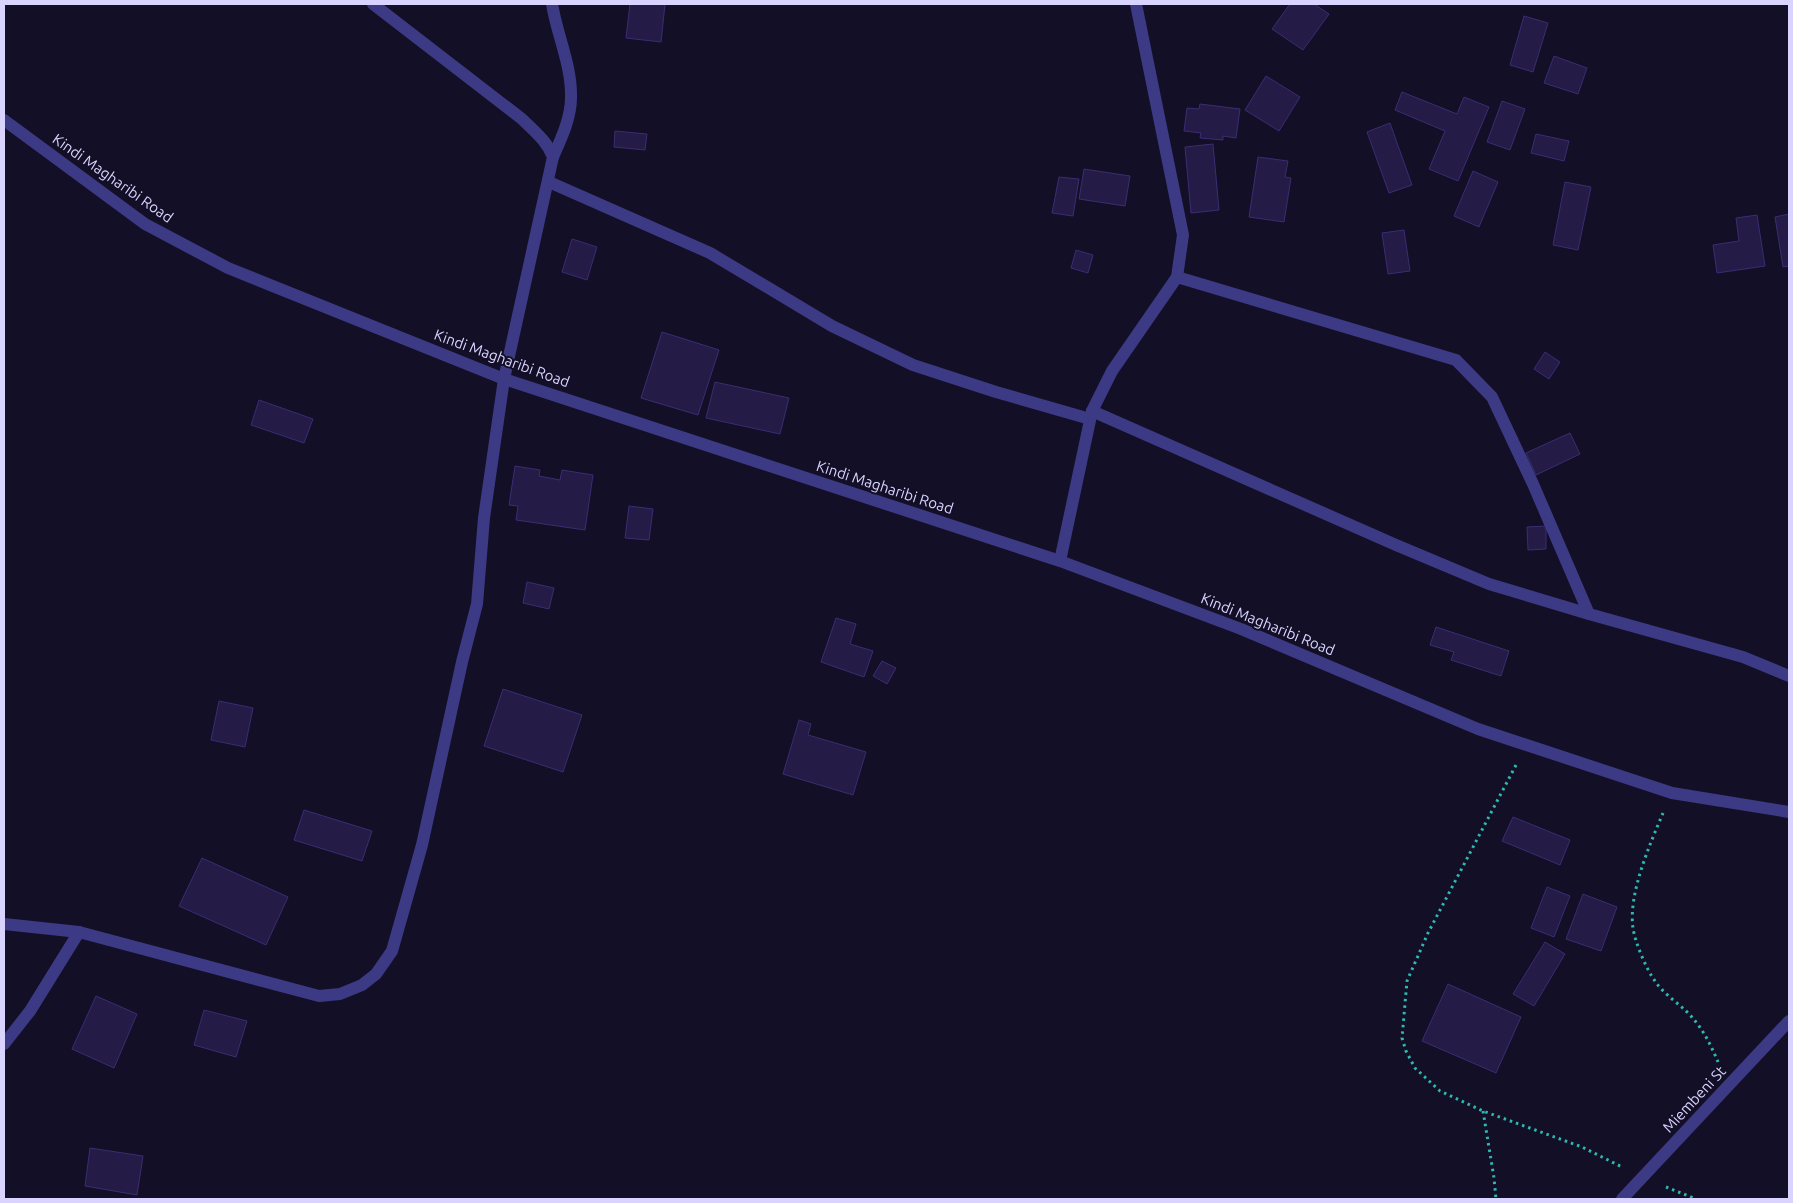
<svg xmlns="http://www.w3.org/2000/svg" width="1793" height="1203" viewBox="0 0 1793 1203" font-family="Ubuntu,sans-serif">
<rect width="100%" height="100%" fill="#130f26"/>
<g fill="#241b47" stroke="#3b2d73">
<path d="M630,4H665L661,42L626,38Z"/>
<path d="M1290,4H1314L1329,14L1303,50L1272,29Z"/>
<path d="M1524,16L1548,23L1533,72L1510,65Z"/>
<path d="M1554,56L1587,68L1578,94L1544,83Z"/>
<path d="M1266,76L1300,97L1279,131L1245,110Z"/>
<path d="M1402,92L1457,114L1464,97L1489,107L1458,181L1429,169L1445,131L1395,110Z"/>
<path d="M1502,101L1525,109L1510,150L1487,142Z"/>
<path d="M1200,104L1240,109L1236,138L1223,136V140L1200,138L1201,133L1184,131L1187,108L1199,109Z"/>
<path d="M1390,123L1412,185L1389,193L1367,132Z"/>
<path d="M615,131L647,134L645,150L614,147Z"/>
<path d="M1536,134L1569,141L1564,161L1531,153Z"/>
<path d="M1213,144L1219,210L1191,213L1185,147Z"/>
<path d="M1258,157L1288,161L1285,177L1291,178L1284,222L1249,217Z"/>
<path d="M1084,169L1130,176L1125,206L1079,199Z"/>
<path d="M1473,171L1498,182L1479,227L1454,216Z"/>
<path d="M1059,177L1079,179L1073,216L1052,213Z"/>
<path d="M1565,182L1591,187L1578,250L1553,245Z"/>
<path d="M1789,214V266L1783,267L1775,217Z"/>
<path d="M1757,215L1765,266L1717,273L1713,245L1739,241L1736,218Z"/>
<path d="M1404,230L1410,271L1388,274L1382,233Z"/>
<path d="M572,239L597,247L587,280L562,272Z"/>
<path d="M1076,250L1093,255L1088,273L1071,268Z"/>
<path d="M662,332L719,350L698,415L641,398Z"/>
<path d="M1545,352L1560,362L1549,379L1534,369Z"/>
<path d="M715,382L789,398L780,434L706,418Z"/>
<path d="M259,400L313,419L304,443L251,425Z"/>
<path d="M1570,433L1580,454L1536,475L1526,453Z"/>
<path d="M515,466L540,470L539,476L560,480L562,470L593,475L585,530L516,520L518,506L509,505Z"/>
<path d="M629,506L653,509L649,540L625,538Z"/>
<path d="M1546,526V549L1528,550L1527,527Z"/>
<path d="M527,582L554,588L549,609L523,603Z"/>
<path d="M836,618L856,624L850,644L873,651L864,677L821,662Z"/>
<path d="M1436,627L1509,651L1501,676L1451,660L1454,652L1430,645Z"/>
<path d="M882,661L896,668L887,684L873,676Z"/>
<path d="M503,689L582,715L563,772L484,746Z"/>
<path d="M219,701L253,708L245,747L211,740Z"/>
<path d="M799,720L811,724L808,735L866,752L853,795L783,774Z"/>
<path d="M304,810L372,831L362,861L294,840Z"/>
<path d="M1513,817L1570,840L1560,865L1502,841Z"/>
<path d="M202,858L288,897L266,945L179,906Z"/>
<path d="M1547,887L1570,896L1554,937L1531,928Z"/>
<path d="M1583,894L1617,907L1601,951L1566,939Z"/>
<path d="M1545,942L1565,954L1534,1006L1513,994Z"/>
<path d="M1448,984L1521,1017L1496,1073L1422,1041Z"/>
<path d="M96,996L137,1014L114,1068L72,1049Z"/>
<path d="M204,1010L247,1021L236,1057L194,1045Z"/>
<path d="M90,1148L143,1156L137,1195L85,1186Z"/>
</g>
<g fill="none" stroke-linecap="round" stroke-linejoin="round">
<g stroke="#2fb8b0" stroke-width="3" stroke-dasharray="2.5 4" stroke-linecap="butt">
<path d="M1516,765L1428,933L1407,981L1402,1038L1406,1051L1415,1068L1440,1091L1483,1111L1582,1147L1622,1167"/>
<path d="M1663,813C1650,844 1628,894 1633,928C1635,942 1646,969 1655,981C1662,992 1675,1001 1685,1010C1701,1025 1710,1043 1718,1062"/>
<path d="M1483,1111L1494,1178L1496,1199"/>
<path d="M1666,1187L1696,1199"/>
</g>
<g stroke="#3d3a85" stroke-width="12">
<path d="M552,4C557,35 572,66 571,98C571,118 561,139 553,157"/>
<path d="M4,120L145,224L228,268L504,379L1060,561L1241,629L1478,729L1672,793L1789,812"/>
<path d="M549,182L710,253L832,326L913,365L996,392L1090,419"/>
<path d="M1177,277L1456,360L1492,397L1533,484L1589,614"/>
<path d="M1092,411L1396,545L1489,584L1589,614L1743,657L1789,676"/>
<path d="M1060,561L1092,411L1112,371L1177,277L1183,235L1136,4"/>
<path d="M4,924L79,932L319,996L340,994L362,985L376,974L392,951L422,845L462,662L477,604L484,518L504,379L553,157C547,141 534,131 522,119L373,4"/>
<path d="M4,1044L30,1011L79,932"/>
<path d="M1622,1199L1789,1021"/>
</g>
</g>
<g text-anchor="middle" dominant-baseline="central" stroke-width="4" stroke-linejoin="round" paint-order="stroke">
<g font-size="15" fill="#d9d4ff" stroke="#130f26">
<text transform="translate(113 178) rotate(35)">Kindi Magharibi Road</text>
<text transform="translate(502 358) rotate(20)">Kindi Magharibi Road</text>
<text transform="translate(885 487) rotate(18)">Kindi Magharibi Road</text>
<text transform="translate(1268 624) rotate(22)">Kindi Magharibi Road</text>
<text transform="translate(1694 1099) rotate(-47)">Miembeni St</text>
</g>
</g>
<rect width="1793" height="1203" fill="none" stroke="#d9d4ff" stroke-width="10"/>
</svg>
